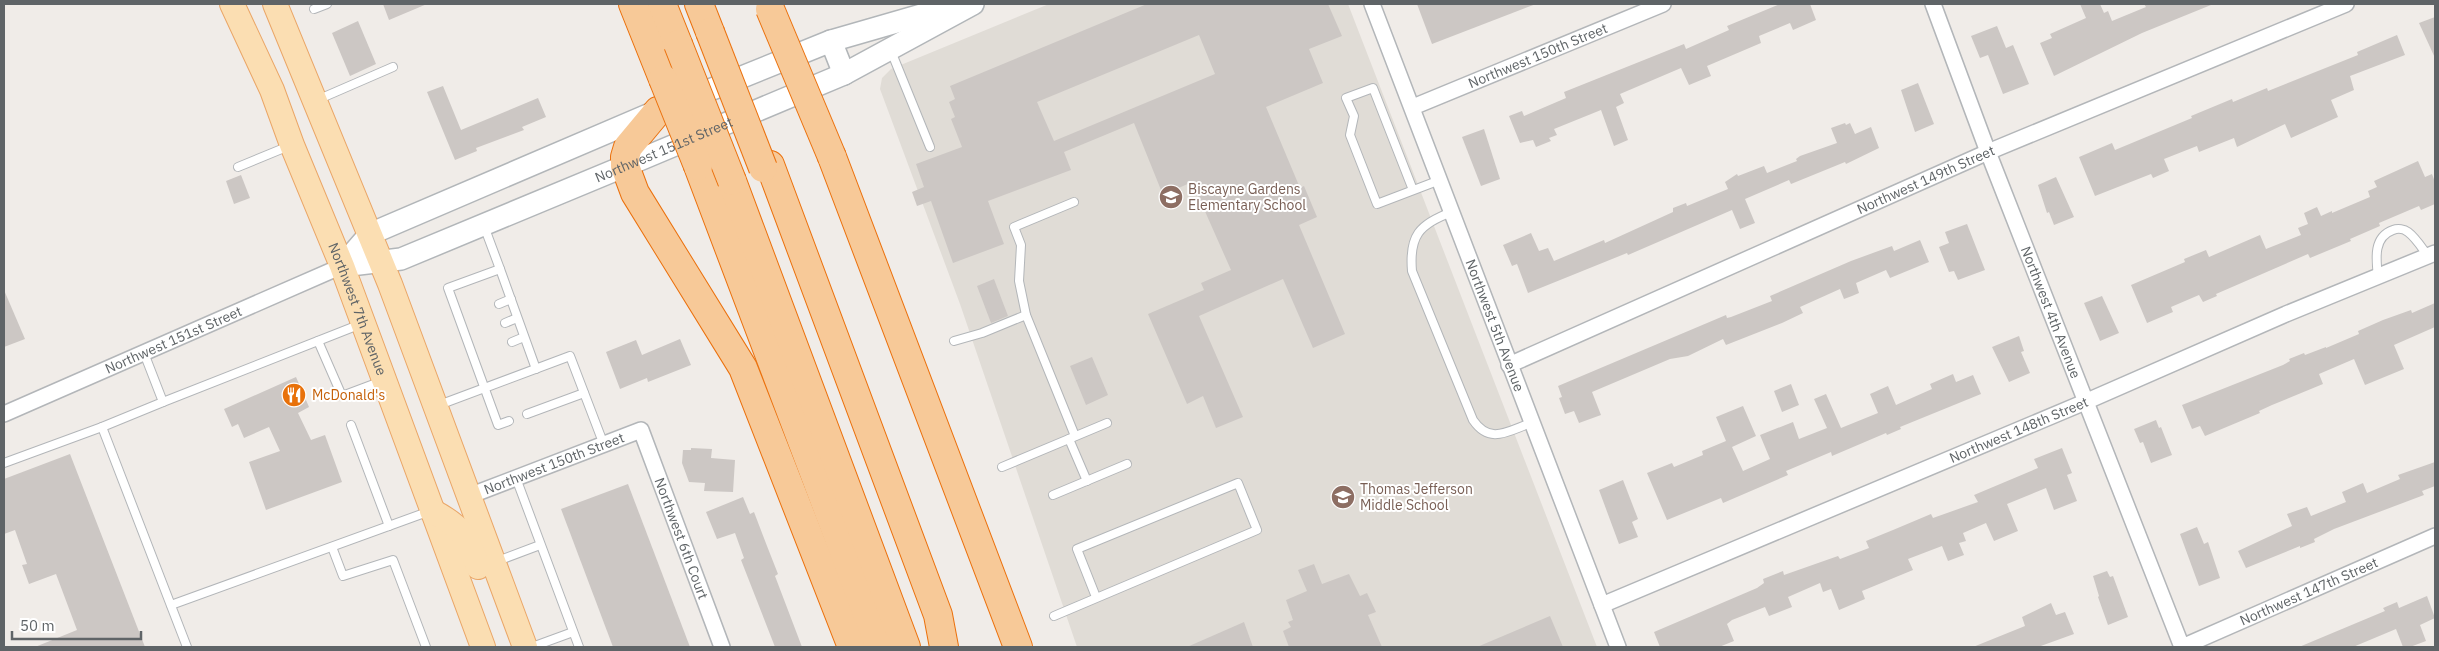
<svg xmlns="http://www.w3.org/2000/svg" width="2439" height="651" viewBox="0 0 2439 651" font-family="'IBM Plex Sans',sans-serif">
<rect width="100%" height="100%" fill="#f0ece8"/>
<path fill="#e0dcd6" d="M1049,4H1348L1597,647H1077L960,304L880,89L882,78L891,69Z"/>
<g fill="#ccc7c4" fill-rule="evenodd">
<path d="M383,4H427L389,20Z"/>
<path d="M1147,4H1328L1342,36L1309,49L1323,83L1266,107L1300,188L1304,186L1317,217L1299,225L1345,334L1313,348L1283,279L1199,316L1243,417L1216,428L1203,396L1187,404L1148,314L1204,290L1201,283L1231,270L1192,182L1163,195L1134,123L1064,152L1071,170L988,201L1004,244L953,263L931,201L917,206L912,192L924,187L916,164L962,147L951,119L955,117L949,102L955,99L950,86ZM1199,35L1215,74L1054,141L1037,102Z"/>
<path d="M1417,4H1536L1432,44Z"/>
<path d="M1780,4H1810L1816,20L1793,30L1790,23L1759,36L1761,43L1707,66L1711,76L1689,85L1681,68L1620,94L1624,103L1616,107L1628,140L1614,146L1601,110L1554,129L1557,135L1549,138L1551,141L1536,147L1533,140L1520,143L1509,116L1522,111L1524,116L1566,98L1564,92L1684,44L1686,49L1729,30L1727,26Z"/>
<path d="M2080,4H2100L2104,13L2108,11L2112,21L2146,7L2144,4L2211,5L2142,33L2054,76L2040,43L2052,38L2050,34L2086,18Z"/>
<path d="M2435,17V58L2419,23Z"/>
<path d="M358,21L376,64L350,76L332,33Z"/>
<path d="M1997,26L2006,48L2013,45L2029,84L2003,94L1988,55L1980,58L1971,36Z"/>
<path d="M2397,35L2405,55L2350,76L2354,90L2331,100L2338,117L2291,138L2285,124L2237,147L2234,138L2199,152L2197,146L2164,159L2169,171L2153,178L2151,174L2095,196L2079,157L2112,143L2115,150L2192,118L2191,116L2232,99L2233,102L2267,88L2268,91L2358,55L2357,52Z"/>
<path d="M1918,83L1934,124L1915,132L1901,90Z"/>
<path d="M443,86L461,130L538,98L546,117L522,127L524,130L476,148L477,151L455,160L427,92Z"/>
<path d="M1845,123L1846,125L1850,123L1855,134L1871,127L1879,148L1846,164L1845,162L1791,184L1789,180L1745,199L1755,223L1740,229L1732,210L1628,255L1627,253L1528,293L1517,264L1512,266L1503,245L1531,233L1539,251L1548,248L1554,261L1604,240L1605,243L1673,212V208L1686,203L1687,206L1728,189L1725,182L1737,174L1738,176L1764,166L1767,173L1797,161L1796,159L1800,156L1837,143L1831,128Z"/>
<path d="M1484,129L1500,179L1481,186L1462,137Z"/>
<path d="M2418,161L2425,177L2432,174L2435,182V204L2421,210L2419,206L2379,223L2380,226L2350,239L2351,241L2310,258L2308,254L2216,294L2217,296L2203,302L2199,295L2171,307L2173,312L2147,323L2131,285L2185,262L2184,259L2206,250L2209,257L2260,235L2266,249L2301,235L2298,228L2308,224L2304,213L2317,207L2321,216L2332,211V213L2370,197L2368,191L2377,187L2374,181Z"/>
<path d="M241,175L250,198L234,204L226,181Z"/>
<path d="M2056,177L2074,217L2054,225L2049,212L2047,213L2038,185Z"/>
<path d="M1967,224L1985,270L1958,280L1954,271L1949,272L1939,247L1949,243L1945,232Z"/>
<path d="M1920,240L1929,262L1890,278L1886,270L1856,283L1859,293L1852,296L1844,299L1840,289L1800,307L1803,313L1782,323L1726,345L1723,339L1688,356L1670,359L1592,392L1601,415L1579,423L1574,411L1565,414L1559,398L1562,397L1558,386L1726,315L1727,318L1731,317L1772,301L1770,296L1851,261L1892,246L1894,251Z"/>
<path d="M994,279L1008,316L991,323L977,286Z"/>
<path d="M4,290L25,339L4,347Z"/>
<path d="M2102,296L2119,333L2100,341L2084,303Z"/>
<path d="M2435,303V327L2394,345L2404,369L2365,385L2354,359L2319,374L2323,384L2272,405L2259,411L2260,413L2205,436L2200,426L2192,429L2182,405L2283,365L2290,361L2289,359L2304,353L2305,355L2326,347V348L2359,334L2358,331L2383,320L2411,310L2412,313Z"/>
<path d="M2019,336L2024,351L2021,352L2030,373L2009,382L1992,347Z"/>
<path d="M680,339L691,365L648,382L647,378L620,389L606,352L636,340L642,355Z"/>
<path d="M1092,357L1108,395L1086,405L1070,366Z"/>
<path d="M1953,374L1956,382L1973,375L1981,394L1900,427L1901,429L1887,435L1886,433L1832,456L1831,452L1786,471L1788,475L1723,503L1721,498L1667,520L1647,473L1672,463L1674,467L1703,455L1702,451L1726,441L1716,417L1743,406L1756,436L1732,447L1743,471L1770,459L1760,435L1793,422L1799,439L1827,428L1814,399L1826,394L1841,428L1878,413L1870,394L1888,386L1896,405L1932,389L1930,384Z"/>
<path d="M296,377L309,407L298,413L311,440L325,435L342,482L266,510L249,462L280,451L269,427L244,438L238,424L232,427L224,409Z"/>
<path d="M1791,384L1799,405L1782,412L1774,391Z"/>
<path d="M2156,420L2159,428L2161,427L2172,455L2151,463L2143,442L2140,443L2134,429Z"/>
<path d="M691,448L712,449L711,458L735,460L733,492L704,491L705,483L689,482L682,463L683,450H691Z"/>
<path d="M2062,448L2072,473L2067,475L2077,501L2054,510L2046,488L2007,504L2018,531L1994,541L1986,523L1963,533L1966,541L1959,543L1964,555L1948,561L1942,546L1908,559L1913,570L1862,591L1865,599L1839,610L1831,589L1823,592L1820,583L1788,597L1792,607L1769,616L1765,607L1732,620L1727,624L1734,641L1719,647H1660L1654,632L1757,588L1764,583L1763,579L1783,571L1784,575L1838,556L1840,559L1869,548L1866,541L1893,530L1931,514L1933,518L1978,502L1974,495L2038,468L2034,459Z"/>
<path d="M70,454L145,647H35L77,630L56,574L29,584L22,565L27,564L15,530L4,534V479Z"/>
<path d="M2435,462V486L2422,491L2424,495L2334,529L2314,539L2315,542L2300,548V546L2246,568L2238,551L2292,526L2287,514L2307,507L2311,516L2346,502L2342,492L2363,483L2367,493L2400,479L2398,475Z"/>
<path d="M1623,480L1638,519L1632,522L1638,537L1619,544L1599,490Z"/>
<path d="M628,484L690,647H613L561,509Z"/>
<path d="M743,497L750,514L754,512L767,546L778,574L775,576L802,647H775L741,560L744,558L735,533L717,539L706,512Z"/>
<path d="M2197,527L2204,544L2208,542L2220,578L2199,586L2180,534Z"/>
<path d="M1314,564L1322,584L1349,574L1360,596L1367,593L1376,612L1368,615L1382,647H1289L1283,631L1291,627L1288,622L1293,620L1286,600L1307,591L1298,570Z"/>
<path d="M2107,571L2110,577L2113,576L2128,617L2108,625L2098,597L2099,596L2093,576Z"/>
<path d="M2427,596L2435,618L2420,625L2426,641L2410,647H2403L2396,629L2353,647H2299L2385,611L2383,608L2397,602L2399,608Z"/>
<path d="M2051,603L2056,615L2065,612L2074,634L2038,647H1973L2025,626L2022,617Z"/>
<path d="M1550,616L1563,647H1477Z"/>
<path d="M1244,622L1253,647H1187Z"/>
</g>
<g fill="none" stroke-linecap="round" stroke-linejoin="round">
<g stroke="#b3b6b9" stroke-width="10">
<g id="lane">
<path d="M314,9L327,4"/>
<path d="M891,51L930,147"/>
<path d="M317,100L393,67"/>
<path d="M238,167L289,146"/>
<path d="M1413,190L1373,88L1346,98L1354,116L1350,135L1377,204L1440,180"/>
<path d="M1074,202L1014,227L1021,245L1019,281L1026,315L1075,436"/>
<path d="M1452,212C1419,224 1409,236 1412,271L1473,420C1490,445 1508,431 1531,423"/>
<path d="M484,226L500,269L448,288L498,425L509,421"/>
<path d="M500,269L536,369"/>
<path d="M2378,277C2376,259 2373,237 2393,230C2398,228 2404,229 2408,232C2416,238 2422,248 2428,256"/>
<path d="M499,304L511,299"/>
<path d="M505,323L517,318"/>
<path d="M318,341L342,396L382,381"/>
<path d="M954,341L982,333L1026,315"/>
<path d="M512,342L524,337"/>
<path d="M144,353L163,402L102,427L187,647"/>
<path d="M163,402L361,324"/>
<path d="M439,405L570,356L604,445"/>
<path d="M527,414L584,393"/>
<path d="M351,425L389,526"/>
<path d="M1069,439L1087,481"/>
<path d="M4,463L102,427"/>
<path d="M1002,467L1107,423"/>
<path d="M516,478L579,647"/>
<path d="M1053,495L1127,464"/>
<path d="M332,547L343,576L393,560L426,647"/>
<path d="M495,562L540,545"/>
<path d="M171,605L430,511"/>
<path d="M1054,616L1257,530L1238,483L1077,549L1096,597"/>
<path d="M532,647L573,632"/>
</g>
</g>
<g stroke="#b3b6b9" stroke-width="18">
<g id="street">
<path id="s1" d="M1372,4L1618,647"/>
<path id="s2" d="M1933,4L1988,152L2182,647L2435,536"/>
<path id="s3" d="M1413,107L1663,4"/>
<path id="s4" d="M1509,365L1988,152L2346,4"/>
<path id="s5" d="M4,414L342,266"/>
<path id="s6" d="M469,496L641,430L722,647"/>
<path id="s7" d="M1602,605L2085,402L2286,314L2435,253"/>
</g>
</g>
<g stroke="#b2b6b9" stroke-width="24">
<g id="secondary">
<path d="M831,41L844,74"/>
<path d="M685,100L831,41L949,7"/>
<path id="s8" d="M342,266L401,259L625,166L844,74L973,4"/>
<path d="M342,266L370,234L655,112"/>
</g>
</g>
<g stroke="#eaa667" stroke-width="26">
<g id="primary">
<path id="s9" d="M232,4L272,90L292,145L342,266L483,647"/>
<path d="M275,4L390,284L525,647"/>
<path d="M432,511C462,527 466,535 478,567"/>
</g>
</g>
<g stroke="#eb710d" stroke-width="30">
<g id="highway">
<path d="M633,4L663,79"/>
<path d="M662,4L678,44"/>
<path d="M699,4L710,32"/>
<path d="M658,111L628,147L625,157V166L635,193L743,368L852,647"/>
<path d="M832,157L1018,647"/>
<path d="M770,165L938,615L944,647"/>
<path d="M698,166L880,647"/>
<path d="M732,181L906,647"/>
</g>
</g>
<use href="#lane" stroke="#fff" stroke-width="8"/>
<use href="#street" stroke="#fff" stroke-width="15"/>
<use href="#secondary" stroke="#fff" stroke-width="21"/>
<use href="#primary" stroke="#fbdeb2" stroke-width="24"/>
<use href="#highway" stroke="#f7c998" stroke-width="28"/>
<g stroke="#eb710d" stroke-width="30" stroke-linecap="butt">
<g id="highway-bridge">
<path d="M770,9L832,157"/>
<path d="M710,32L763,168"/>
<path d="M678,44L732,181"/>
<path d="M663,79L698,166"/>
</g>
</g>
<use href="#highway-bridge" stroke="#f7c998" stroke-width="28"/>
</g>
<defs>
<g id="school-disc" transform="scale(1.25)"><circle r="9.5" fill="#8d6e63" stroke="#fff"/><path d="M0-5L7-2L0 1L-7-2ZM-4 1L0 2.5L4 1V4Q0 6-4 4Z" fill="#fff"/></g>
<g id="restaurant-disc" transform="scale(1.25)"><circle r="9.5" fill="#e8710a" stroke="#fff"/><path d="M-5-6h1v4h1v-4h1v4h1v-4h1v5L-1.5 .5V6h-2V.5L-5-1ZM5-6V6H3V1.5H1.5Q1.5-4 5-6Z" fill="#fff"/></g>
</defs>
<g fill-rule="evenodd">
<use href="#school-disc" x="1171" y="197"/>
<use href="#restaurant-disc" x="294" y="395"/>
<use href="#school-disc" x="1343" y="497"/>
</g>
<g text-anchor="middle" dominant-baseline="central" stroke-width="4" stroke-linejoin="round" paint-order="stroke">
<g font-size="14" fill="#5f6467" stroke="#fff">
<text stroke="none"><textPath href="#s3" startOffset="135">Northwest 150th Street</textPath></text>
<text stroke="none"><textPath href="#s8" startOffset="344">Northwest 151st Street</textPath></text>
<text stroke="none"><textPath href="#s4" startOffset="456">Northwest 149th Street</textPath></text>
<text stroke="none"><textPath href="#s9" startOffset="330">Northwest 7th Avenue</textPath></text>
<text stroke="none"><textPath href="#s2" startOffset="330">Northwest 4th Avenue</textPath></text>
<text stroke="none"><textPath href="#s1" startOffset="344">Northwest 5th Avenue</textPath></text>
<text stroke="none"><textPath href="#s5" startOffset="185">Northwest 151st Street</textPath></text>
<text stroke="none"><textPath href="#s7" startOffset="452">Northwest 148th Street</textPath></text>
<text stroke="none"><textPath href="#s6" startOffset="91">Northwest 150th Street</textPath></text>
<text stroke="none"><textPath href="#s6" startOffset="300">Northwest 6th Court</textPath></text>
<text stroke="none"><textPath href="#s2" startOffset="828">Northwest 147th Street</textPath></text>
</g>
<g font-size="14" fill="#785e54" stroke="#fff" text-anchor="start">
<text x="1188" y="189">Biscayne Gardens<tspan x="1188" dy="16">Elementary School</tspan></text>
<text x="1360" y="489">Thomas Jefferson<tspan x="1360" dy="16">Middle School</tspan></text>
</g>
<g font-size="14" fill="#c56008" stroke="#fff" text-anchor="start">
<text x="312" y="395">McDonald's</text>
</g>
</g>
<rect width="2439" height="651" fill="none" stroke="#5f6467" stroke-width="10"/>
<path d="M12 631v8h129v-8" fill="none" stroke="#5f6467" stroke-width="2.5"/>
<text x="20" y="631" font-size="15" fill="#5f6467" stroke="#ffffff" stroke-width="4" paint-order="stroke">50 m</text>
</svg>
